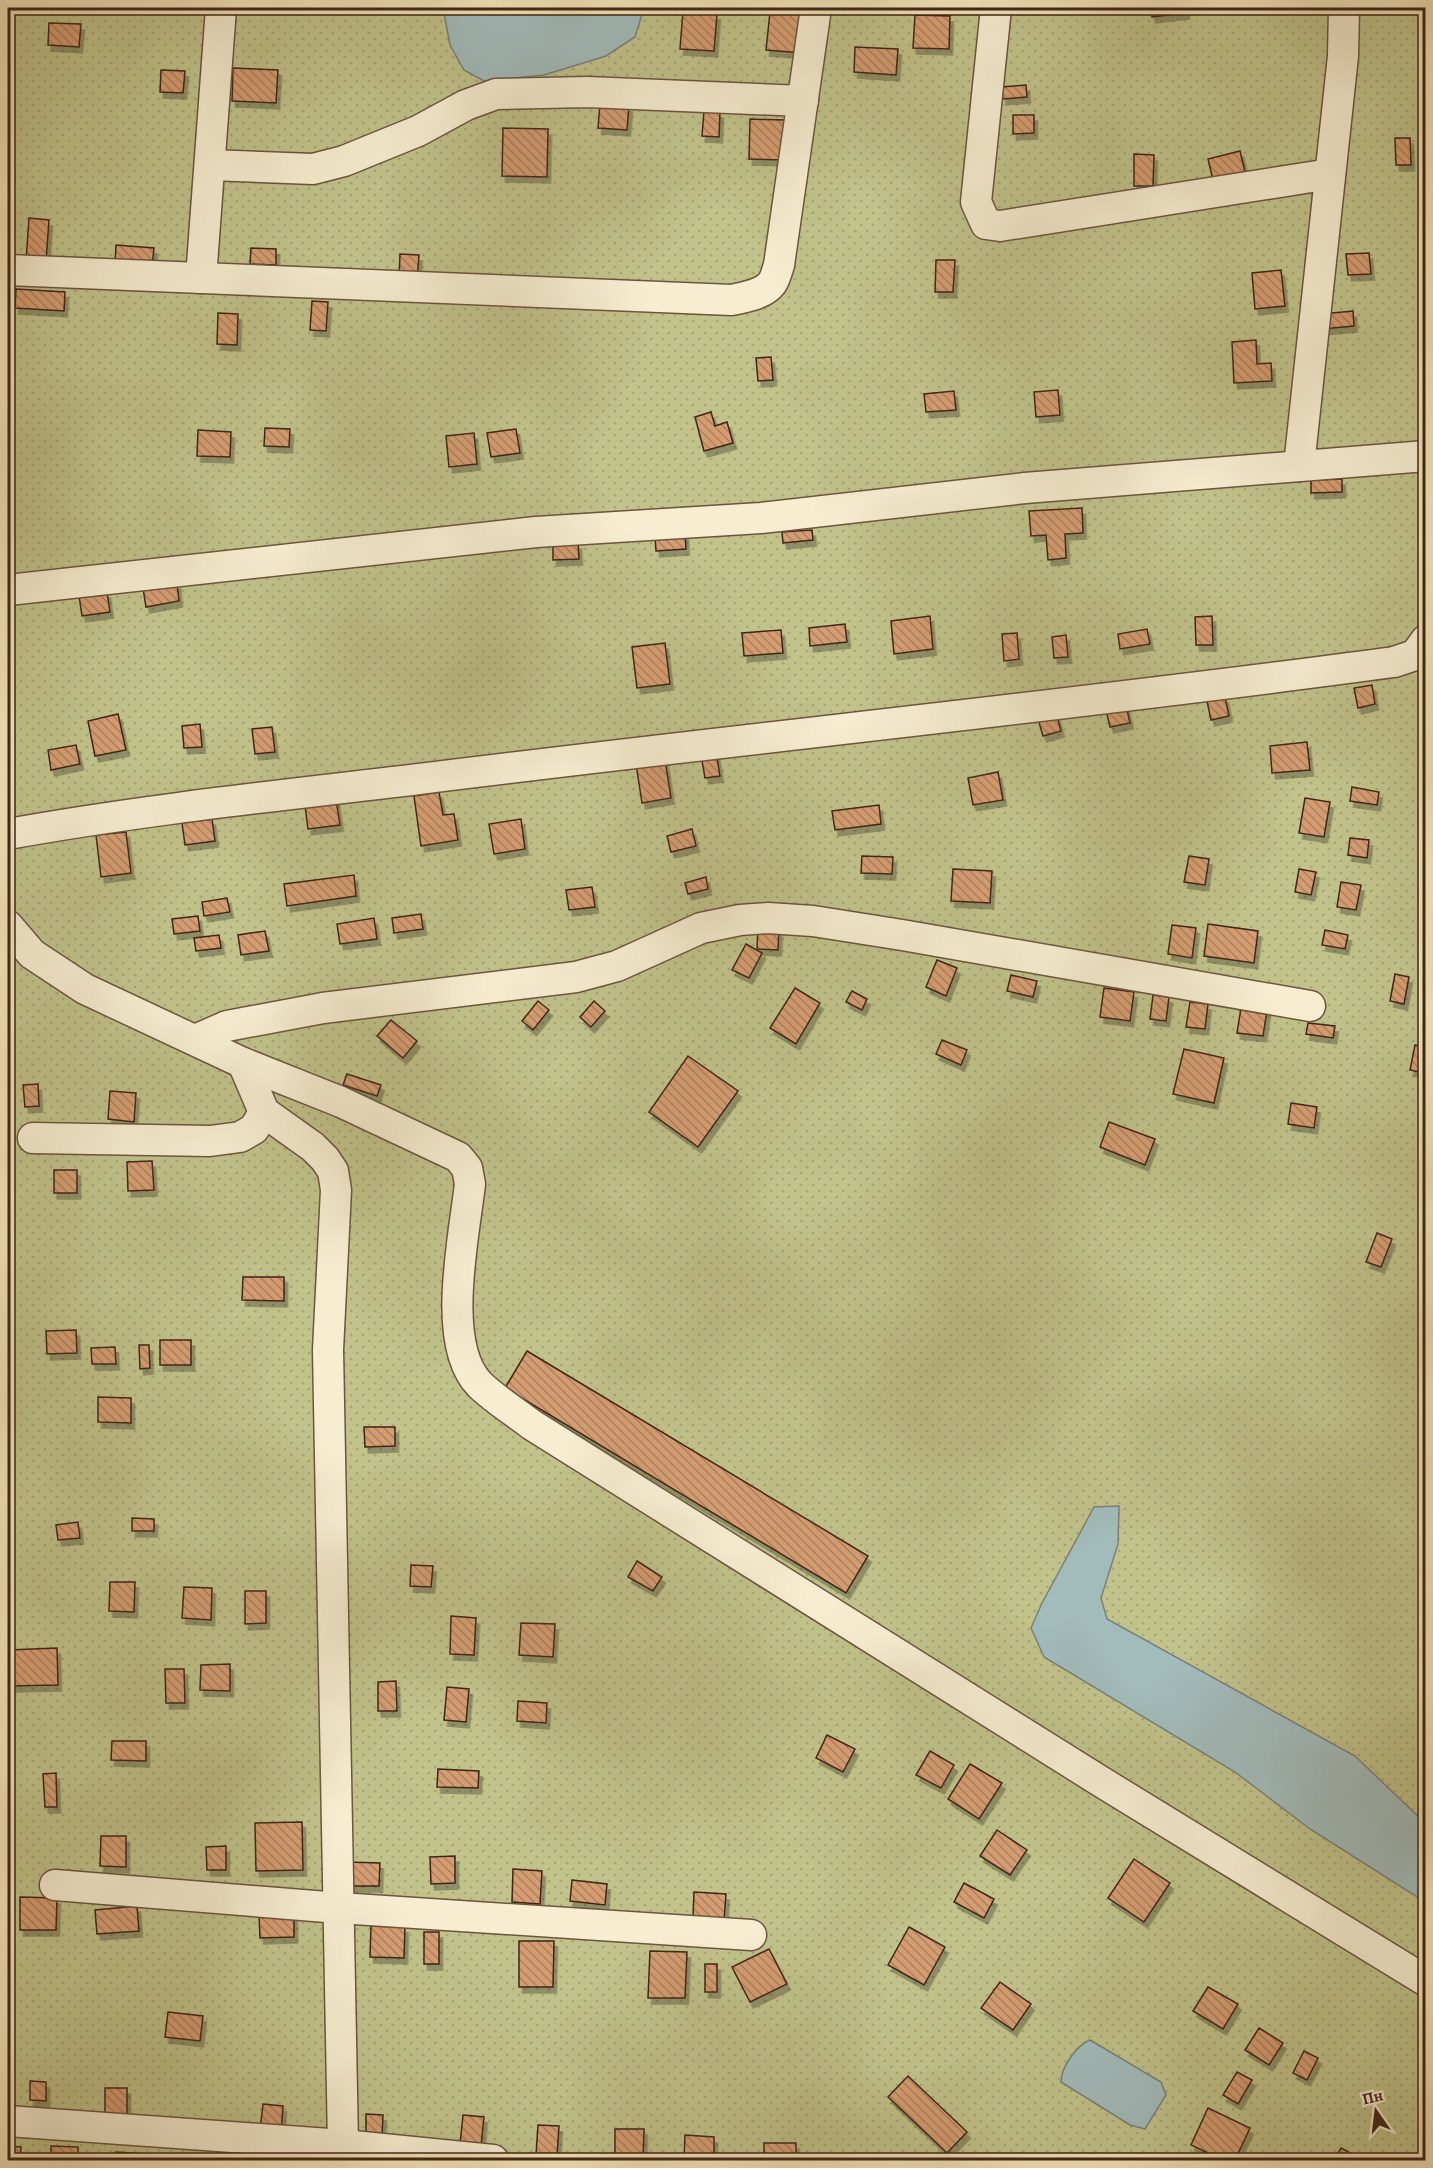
<svg xmlns="http://www.w3.org/2000/svg" width="1433" height="2168" viewBox="0 0 1433 2168" font-family="Alegreya,serif">
<defs>
<pattern id="park-dots" width="8" height="8" patternUnits="userSpaceOnUse" patternTransform="scale(1.5)"><rect width="8" height="8" fill="#c1c38b"/><path d="M2 2h.1M6 6h.1" fill="none" stroke="#a7a777" stroke-width="1.8" stroke-linecap="round"/></pattern>
<pattern id="building-back-hatch" width="6" height="6" patternUnits="userSpaceOnUse" patternTransform="scale(1.5)"><rect width="6" height="6" fill="#d59d72"/><path d="M-1 5l2 2M0 0l6 6M5-1l2 2" fill="none" stroke="#ae805d"/></pattern>
<filter id="shadow"><feDropShadow dx="3.5" dy="6" stdDeviation="0" flood-color="#0004"/></filter>
</defs>
<rect width="100%" height="100%" fill="#f3e5ba"/>
<filter id="stains"><feTurbulence type="fractalNoise" baseFrequency=".00333" numOctaves="4"/><feColorMatrix values="0 0 0 0 .2 0 0 0 0 .09 0 0 0 0 .02 0 0 0 .5 -.17"/></filter>
<radialGradient id="worn" r=".72"><stop offset=".6" stop-color="#630" stop-opacity="0"/><stop offset="1" stop-color="#630" stop-opacity=".3"/></radialGradient>
<rect fill="url(#park-dots)" stroke="#807451" stroke-width="1.5" x="8" y="8" width="1417" height="2152"/>
<g fill="#a2bcbc" stroke="#7a807a" stroke-width="1.5">
<path d="M443,8H644L635,37L606,56L544,75L484,81L464,70L450,45Z"/>
<path d="M1119,1506L1118,1544L1101,1598L1107,1619L1355,1756L1425,1823V1902L1310,1829L1235,1772L1044,1657L1031,1628L1042,1603L1094,1507Z"/>
<path d="M1090,2040L1161,2082L1166,2095L1145,2129L1130,2125L1061,2082C1061,2067 1077,2045 1090,2040Z"/>
</g>
<g fill="url(#building-back-hatch)" stroke="#3f2517" stroke-width="1.5" filter="url(#shadow)">
<path d="M1150,8H1186V13L1152,17Z"/>
<path d="M683,11L717,14L714,51L680,49Z"/>
<path d="M770,12L805,15L802,53L766,50Z"/>
<path d="M915,15L950,16L949,49L913,48Z"/>
<path d="M49,23L81,24L79,47L48,45Z"/>
<path d="M855,47L898,49L896,75L854,72Z"/>
<path d="M233,68L278,70L276,103L232,101Z"/>
<path d="M161,70L185,71L183,93L160,92Z"/>
<path d="M1026,85L1027,97L1003,99L1001,87Z"/>
<path d="M600,104L629,106L627,130L598,128Z"/>
<path d="M704,111L720,112L719,137L702,136Z"/>
<path d="M1013,115H1034V133L1013,134Z"/>
<path d="M750,119L785,120L783,160L749,159Z"/>
<path d="M503,128L548,129L547,177L502,176Z"/>
<path d="M1395,138H1410L1411,165H1396Z"/>
<path d="M1240,151L1245,172L1213,180L1208,159Z"/>
<path d="M1134,154L1154,155L1153,186H1134Z"/>
<path d="M29,218L49,220L46,262L26,261Z"/>
<path d="M116,245L154,248L152,267L115,263Z"/>
<path d="M251,248L276,249V265L250,264Z"/>
<path d="M1369,253L1371,274L1348,275L1346,254Z"/>
<path d="M400,254L419,255L417,280L399,279Z"/>
<path d="M936,260H955L953,292H935Z"/>
<path d="M1281,270L1285,306L1255,309L1252,273Z"/>
<path d="M16,289L65,292L64,311L15,308Z"/>
<path d="M312,301L328,302L326,331L310,330Z"/>
<path d="M1353,311L1354,326L1322,329L1321,314Z"/>
<path d="M218,313L238,314L237,345L217,344Z"/>
<path d="M1256,340L1257,364L1271,363L1272,381L1234,383L1232,342Z"/>
<path d="M771,357L773,380L758,381L756,358Z"/>
<path d="M1058,390L1060,415L1036,417L1034,392Z"/>
<path d="M954,391L956,410L926,412L924,394Z"/>
<path d="M711,412L715,426L727,422L733,443L704,451L695,417Z"/>
<path d="M265,428L290,429L289,447L264,446Z"/>
<path d="M516,429L520,453L491,457L487,433Z"/>
<path d="M198,430L231,432L230,457L197,456Z"/>
<path d="M474,433L477,464L449,467L446,436Z"/>
<path d="M1342,479V492L1311,493V480Z"/>
<path d="M1082,508L1083,533L1065,534L1066,558L1048,560L1046,535L1031,536L1029,511Z"/>
<path d="M812,530L813,540L783,543L782,532Z"/>
<path d="M685,533L686,549L656,551L655,536Z"/>
<path d="M578,543L579,559L553,560V545Z"/>
<path d="M177,583L179,601L146,607L143,588Z"/>
<path d="M107,592L110,612L82,616L79,596Z"/>
<path d="M930,616L933,649L894,654L891,621Z"/>
<path d="M1212,616L1213,645H1196L1195,617Z"/>
<path d="M845,624L847,642L810,646L809,628Z"/>
<path d="M1147,629L1150,644L1120,649L1118,634Z"/>
<path d="M781,630L783,653L744,656L742,633Z"/>
<path d="M1017,633L1019,659L1004,661L1002,634Z"/>
<path d="M1066,635L1068,657L1054,658L1052,637Z"/>
<path d="M665,643L670,684L637,688L632,647Z"/>
<path d="M1372,685L1375,704L1358,708L1354,688Z"/>
<path d="M1225,697L1229,716L1211,720L1207,701Z"/>
<path d="M1126,705L1130,723L1110,727L1106,710Z"/>
<path d="M1056,713L1061,731L1043,736L1038,719Z"/>
<path d="M118,714L126,750L95,756L88,721Z"/>
<path d="M200,724L202,747L184,748L182,726Z"/>
<path d="M272,727L275,752L255,754L252,729Z"/>
<path d="M1307,742L1310,770L1272,773L1270,746Z"/>
<path d="M76,745L80,764L51,770L48,750Z"/>
<path d="M715,746L720,776L705,778L700,749Z"/>
<path d="M665,760L671,798L642,803L636,764Z"/>
<path d="M998,772L1003,800L973,805L968,778Z"/>
<path d="M1352,787L1379,792L1377,805L1350,801Z"/>
<path d="M439,792L443,815L454,814L458,840L421,846L414,796Z"/>
<path d="M335,793L340,825L308,829L304,798Z"/>
<path d="M1305,798L1330,802L1324,837L1299,833Z"/>
<path d="M879,805L881,824L835,830L832,811Z"/>
<path d="M212,819L215,841L185,845L182,823Z"/>
<path d="M521,819L525,849L494,854L489,824Z"/>
<path d="M692,829L696,846L671,852L667,836Z"/>
<path d="M126,832L131,873L101,877L96,835Z"/>
<path d="M1350,838L1369,840L1367,858L1348,855Z"/>
<path d="M862,856L893,857L892,874L861,873Z"/>
<path d="M1189,856L1209,859L1205,885L1184,882Z"/>
<path d="M953,869L992,871L990,903L951,901Z"/>
<path d="M1299,869L1316,872L1311,895L1295,892Z"/>
<path d="M354,875L356,896L287,906L284,884Z"/>
<path d="M706,877L708,889L688,894L685,883Z"/>
<path d="M1341,882L1361,885L1356,910L1337,907Z"/>
<path d="M592,887L595,907L569,910L566,890Z"/>
<path d="M227,898L230,912L204,916L202,902Z"/>
<path d="M421,914L423,929L394,933L392,918Z"/>
<path d="M198,916L200,931L174,934L172,919Z"/>
<path d="M374,918L377,939L340,944L337,924Z"/>
<path d="M1208,924L1258,931L1254,963L1204,956Z"/>
<path d="M1172,925L1196,928L1192,958L1168,954Z"/>
<path d="M758,926L779,927L778,950L757,949Z"/>
<path d="M1325,930L1348,935L1345,949L1322,945Z"/>
<path d="M265,931L269,951L241,955L238,935Z"/>
<path d="M219,935L221,948L196,951L194,938Z"/>
<path d="M746,944L762,953L749,978L732,970Z"/>
<path d="M937,960L957,968L946,996L926,987Z"/>
<path d="M1395,974L1409,977L1404,1004L1390,1001Z"/>
<path d="M1011,975L1037,981L1033,997L1007,991Z"/>
<path d="M795,988L820,1003L796,1044L770,1028Z"/>
<path d="M1104,988L1134,992L1130,1021L1100,1017Z"/>
<path d="M852,991L867,999L862,1010L846,1002Z"/>
<path d="M1153,995L1169,997L1166,1021L1150,1019Z"/>
<path d="M538,1001L549,1010L533,1030L522,1021Z"/>
<path d="M594,1001L605,1011L591,1027L580,1017Z"/>
<path d="M1190,1002L1208,1004L1205,1029L1186,1027Z"/>
<path d="M1241,1008L1267,1011L1263,1036L1237,1033Z"/>
<path d="M391,1020L417,1041L403,1058L377,1036Z"/>
<path d="M1308,1023L1335,1026L1333,1038L1306,1034Z"/>
<path d="M942,1040L967,1050L961,1065L936,1054Z"/>
<path d="M1415,1045L1426,1047L1424,1073L1410,1070Z"/>
<path d="M1184,1049L1224,1058L1214,1103L1173,1094Z"/>
<path d="M688,1056L738,1091L698,1147L649,1112Z"/>
<path d="M347,1074L381,1085L377,1096L343,1085Z"/>
<path d="M38,1084L39,1106L25,1107L23,1085Z"/>
<path d="M110,1091L136,1093L134,1122L108,1119Z"/>
<path d="M1291,1103L1317,1107L1314,1128L1288,1124Z"/>
<path d="M1109,1122L1155,1139L1145,1165L1100,1147Z"/>
<path d="M152,1161L154,1190L128,1191L127,1162Z"/>
<rect x="54" y="1170" width="23" height="23"/>
<path d="M1377,1233L1392,1239L1381,1267L1366,1262Z"/>
<path d="M243,1277H284V1301L242,1300Z"/>
<path d="M76,1330L77,1353L47,1354L46,1331Z"/>
<rect x="160" y="1340" width="31" height="25"/>
<path d="M139,1345H149L150,1368L140,1369Z"/>
<path d="M115,1347L116,1364H92L91,1348Z"/>
<path d="M527,1351L868,1556L846,1593L505,1388Z"/>
<path d="M98,1397L131,1398V1423L98,1422Z"/>
<path d="M364,1427H395V1446L365,1447Z"/>
<path d="M132,1518L154,1519V1531H132Z"/>
<path d="M78,1522L80,1538L58,1540L56,1525Z"/>
<path d="M637,1561L662,1577L653,1591L628,1577Z"/>
<path d="M411,1565L433,1566L431,1587L410,1586Z"/>
<path d="M110,1582H135L134,1612L109,1611Z"/>
<path d="M184,1587L212,1588L211,1620L182,1618Z"/>
<path d="M245,1591H266V1623L245,1624Z"/>
<path d="M451,1616L476,1618L474,1655L450,1654Z"/>
<path d="M521,1623L555,1624L553,1657L519,1655Z"/>
<path d="M57,1648L58,1685L8,1686V1650Z"/>
<path d="M230,1664V1691L200,1690L201,1665Z"/>
<path d="M165,1669H184L185,1703H166Z"/>
<path d="M396,1681L397,1711H378V1682Z"/>
<path d="M447,1687L469,1689L466,1722L444,1720Z"/>
<path d="M518,1701L547,1703L546,1723L517,1721Z"/>
<path d="M827,1735L855,1749L843,1772L816,1758Z"/>
<path d="M112,1741H146V1761L111,1760Z"/>
<path d="M930,1751L954,1765L941,1788L916,1775Z"/>
<path d="M970,1764L1002,1783L979,1819L948,1799Z"/>
<path d="M438,1769L479,1771L478,1788L437,1787Z"/>
<path d="M56,1773L57,1807H45L43,1774Z"/>
<path d="M302,1822L303,1870L256,1871L255,1823Z"/>
<path d="M997,1830L1027,1850L1010,1875L980,1856Z"/>
<path d="M101,1836H126V1867L100,1866Z"/>
<path d="M226,1846V1870H207L206,1847Z"/>
<path d="M455,1856V1883L431,1884L430,1857Z"/>
<path d="M1134,1859L1170,1883L1144,1922L1108,1898Z"/>
<path d="M346,1862L380,1863L379,1886H346Z"/>
<path d="M513,1869L542,1871L540,1904L512,1902Z"/>
<path d="M572,1880L607,1884L605,1905L570,1901Z"/>
<path d="M964,1883L994,1899L984,1918L954,1902Z"/>
<path d="M694,1892L726,1894L724,1920L693,1918Z"/>
<path d="M20,1897L57,1898L56,1930H20Z"/>
<path d="M137,1906L139,1931L97,1934L95,1910Z"/>
<path d="M259,1914H294V1937L260,1938Z"/>
<path d="M371,1926L405,1927L404,1958L370,1957Z"/>
<path d="M909,1927L945,1947L924,1985L888,1965Z"/>
<rect x="424" y="1932" width="15" height="32"/>
<path d="M519,1941H554L553,1987H519Z"/>
<path d="M769,1949L787,1984L750,2002L732,1967Z"/>
<path d="M650,1951L687,1952L685,1998H648Z"/>
<rect x="705" y="1964" width="12" height="28"/>
<path d="M1000,1982L1031,2004L1013,2030L981,2008Z"/>
<path d="M1208,1987L1238,2004L1223,2029L1193,2011Z"/>
<path d="M168,2012L203,2016L200,2041L165,2037Z"/>
<path d="M1259,2028L1283,2043L1269,2065L1245,2050Z"/>
<path d="M1304,2051L1318,2058L1307,2080L1293,2073Z"/>
<path d="M1237,2072L1252,2080L1238,2104L1223,2095Z"/>
<path d="M908,2076L967,2132L947,2153L888,2097Z"/>
<path d="M30,2081L46,2082V2101L30,2100Z"/>
<rect x="105" y="2088" width="22" height="30"/>
<path d="M263,2104L283,2106L281,2133L260,2131Z"/>
<path d="M1208,2108L1250,2128L1235,2160H1223L1191,2145Z"/>
<path d="M366,2114L383,2115L382,2137H366Z"/>
<path d="M463,2115L484,2117L481,2146L460,2145Z"/>
<path d="M538,2125L559,2126L557,2156L536,2155Z"/>
<path d="M615,2129H644L643,2160H615Z"/>
<path d="M685,2135L714,2137V2160H684Z"/>
<rect x="764" y="2143" width="32" height="17"/>
<path d="M8,2146L21,2147L20,2160H8Z"/>
<path d="M51,2146L78,2147V2160H51Z"/>
<path d="M1341,2148L1363,2160H1334Z"/>
<path d="M116,2152L146,2154L145,2160H116Z"/>
</g>
<g fill="none" stroke-linecap="round" stroke-linejoin="round">
<g stroke="#6c5540" stroke-width="33">
<g id="minor">
<path d="M996,8L976,202L986,224L1000,226L1330,174"/>
<path d="M210,165L313,169L344,161L418,131L466,105L496,94L587,92L803,101"/>
<path d="M8,270L732,300C744,297 763,295 772,283C775,279 777,271 779,265L816,8"/>
<path d="M201,278L221,8"/>
<path d="M1299,466L1343,56L1344,8"/>
<path d="M8,590L536,532L761,518L1025,488L1426,456"/>
<path d="M8,834C141,810 276,796 411,780C739,739 1067,706 1394,662L1415,655L1426,640"/>
<path d="M8,926L32,954L85,989L243,1063L341,1102L458,1157L467,1168L470,1184C464,1237 440,1345 480,1385C496,1400 515,1412 532,1425L1100,1781L1426,1981"/>
<path d="M195,1040L227,1026L323,1008L576,977L617,966L701,928L740,920L768,918L813,921L902,935L1310,1006"/>
<path d="M243,1063L264,1112L313,1147L325,1159L333,1171L336,1190L328,1350L343,2145"/>
<path d="M33,1138L210,1141L240,1137L254,1129L264,1112"/>
<path d="M55,1885L339,1908L751,1935"/>
<path d="M8,2121L343,2145L493,2160"/>
</g>
</g>
<use href="#minor" stroke="#f7eed2" stroke-width="30"/>
</g>
<rect width="1433" height="2168" fill="none" stroke="#f3e5ba" stroke-width="30"/>
<rect x="9" y="9" width="1415" height="2150" fill="none" stroke="#3f2517" stroke-width="3"/>
<rect x="15" y="15" width="1403" height="2138" fill="none" stroke="#3f2517" stroke-width="1.5"/>
<g transform="translate(1376 2111) rotate(346)" stroke="#f7eed2" stroke-width="4.5" paint-order="stroke">
<path d="M0-4.5L10 22L0 15L-10 22Z" fill="#3f2517"/>
<text y="-9" font-size="16" font-weight="bold" text-anchor="middle" fill="#3f2517">Пн</text>
</g>
<rect width="100%" height="100%" filter="url(#stains)"/>
<rect width="100%" height="100%" fill="url(#worn)"/>
</svg>
